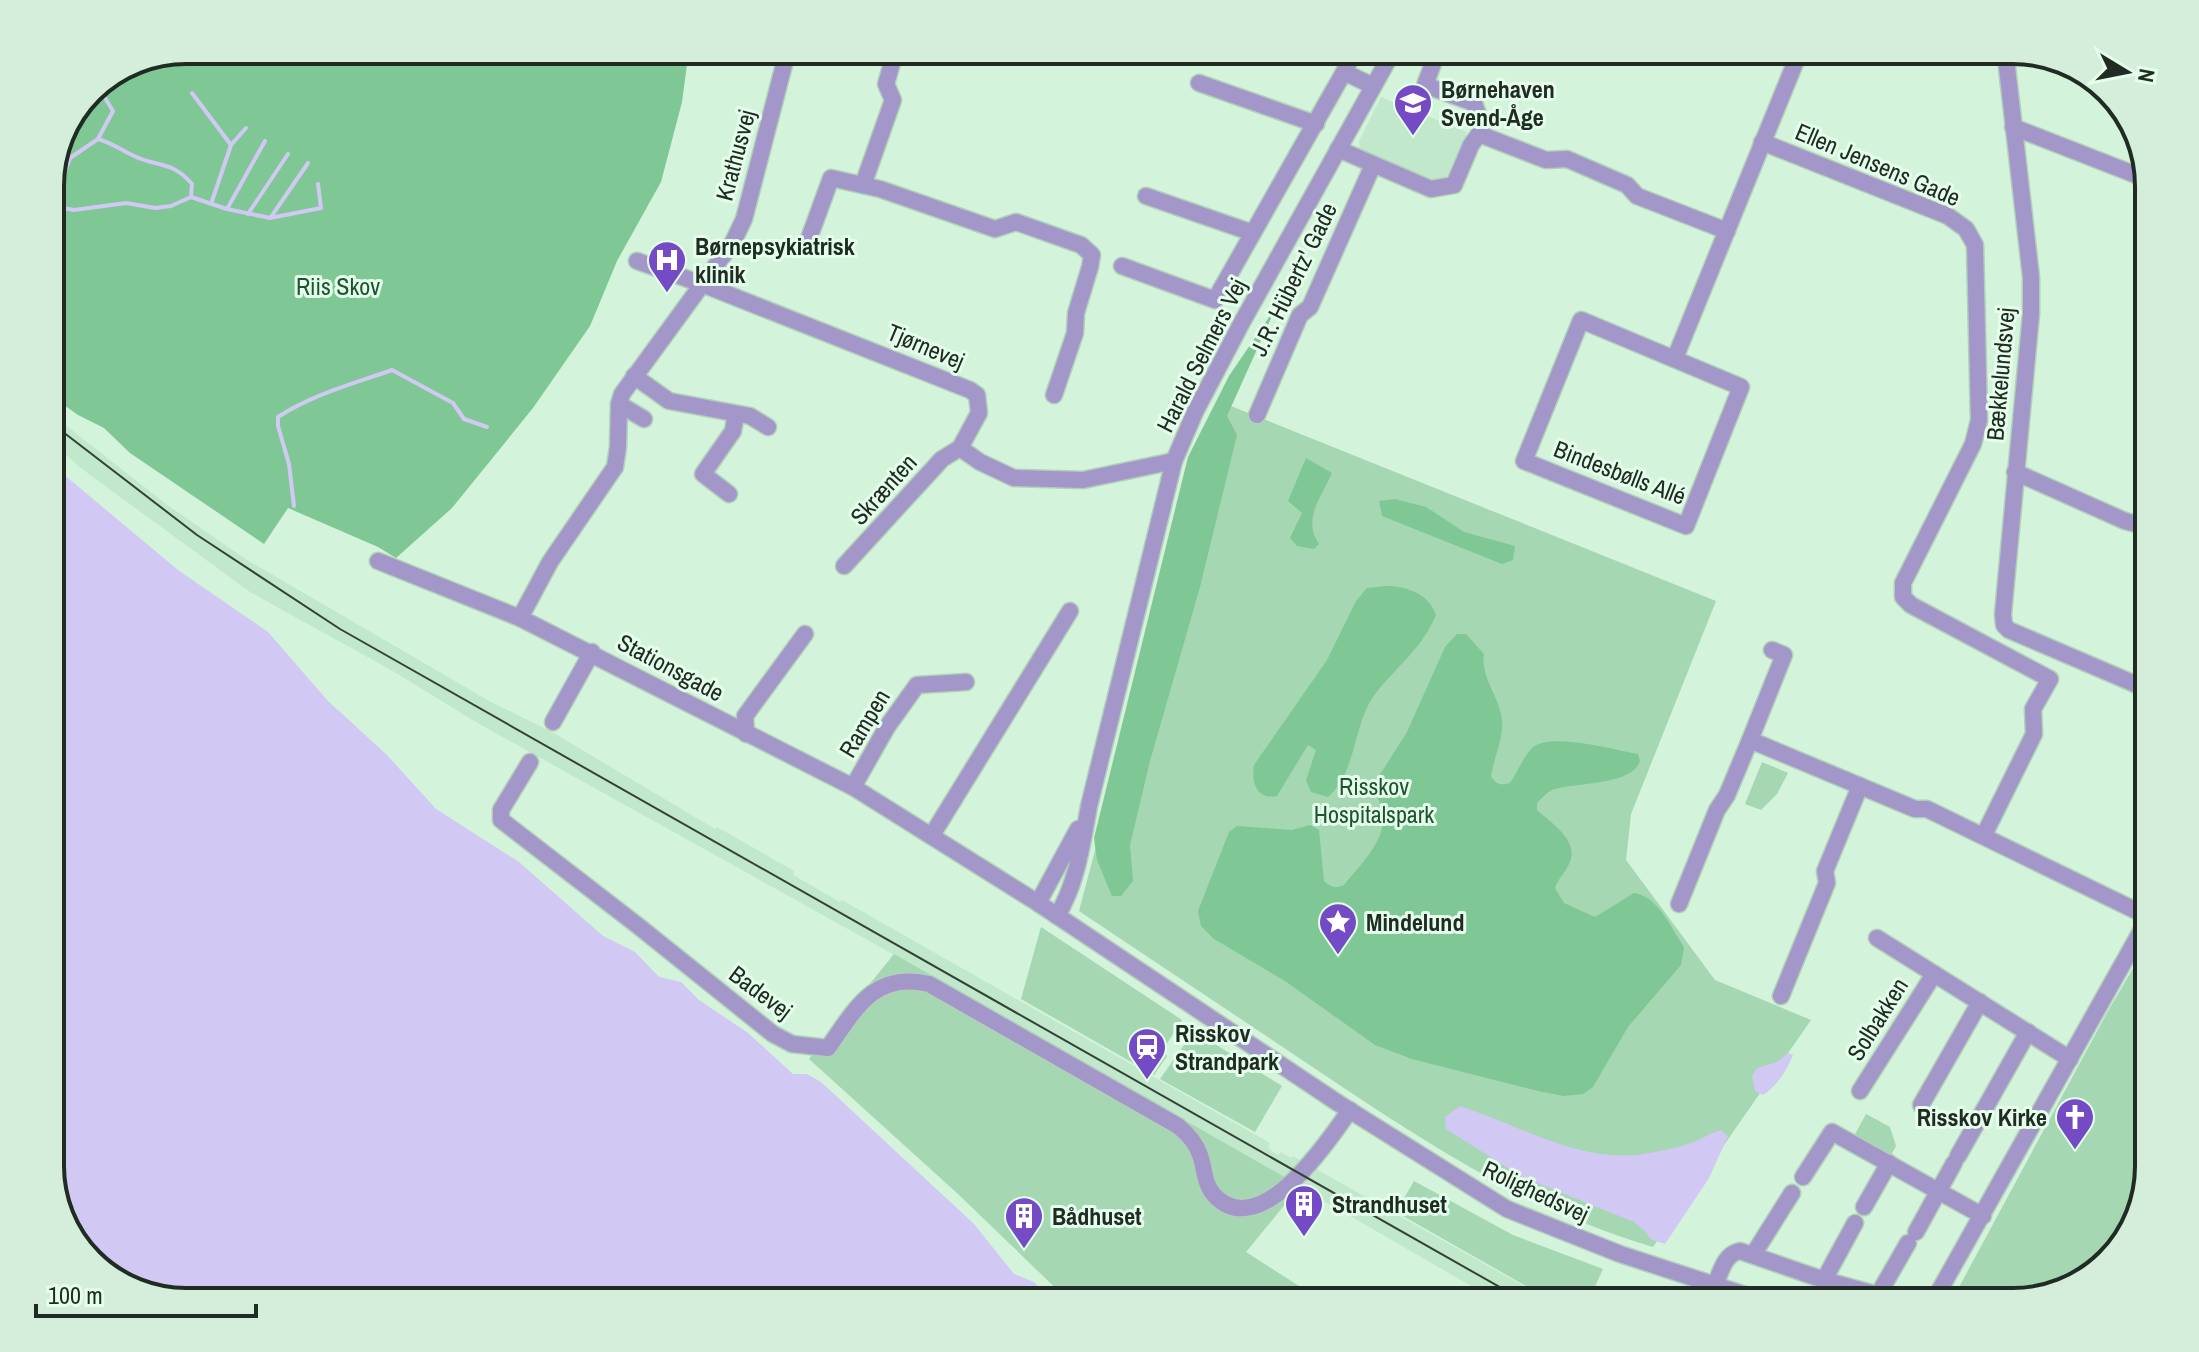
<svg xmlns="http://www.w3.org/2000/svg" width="2199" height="1352" viewBox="0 0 2199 1352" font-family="'Archivo Narrow',sans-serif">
<rect width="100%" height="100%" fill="#d3f3db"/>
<g fill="#c1e8cb">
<path d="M1381,97L1467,132L1450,176L1435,180L1360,150L1359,141Z"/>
<path d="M50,413L166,504L247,560L491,702L552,732L715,829L717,827L794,871L793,875L840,902L842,900L1270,1143L1268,1148L1278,1155L1281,1152L1291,1158L1293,1156L1552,1302H1499L995,1011L476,722L391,670L250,592L78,466L50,439Z"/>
</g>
<g fill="#a4d7b2">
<path d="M1221,402L1716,601L1631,814L1626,860L1715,980L1811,1020L1653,1247C1526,1210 1420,1139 1311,1066C1234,1014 1156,963 1079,911L1196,469Z"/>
<path d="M1762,762L1788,773L1777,794L1761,810L1745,804Z"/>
<path d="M1041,927L1182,1020L1162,1051L1167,1056L1154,1075L1021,999Z"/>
<path d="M2149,941V1166L2130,1234L2081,1283L2013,1302H1951L2108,1011Z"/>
<path d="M894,954L1300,1186L1246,1252L1324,1302H1070L958,1194L809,1059Z"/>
<path d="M1194,1031L1282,1086L1255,1132L1160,1079Z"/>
<path d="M1866,1114L1890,1127L1896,1146L1890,1157L1854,1136Z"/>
<path d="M1414,1181L1513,1235L1603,1269L1588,1302H1554L1396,1212Z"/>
</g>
<g fill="#7fc895">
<path d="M688,57L682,102L661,182L617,261L590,326L533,408L452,508L396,558L378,547L288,508L264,544L130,453L104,428L78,415L50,395V178L90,90L135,60Z"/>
<path d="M1276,307L1227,416L1237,435L1200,587L1150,761L1130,845L1133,881L1121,896H1112L1097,860L1094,838L1188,457L1229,376Z"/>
<path d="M1306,458L1332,473C1321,498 1302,519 1319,544L1314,549L1297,546L1290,538L1302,513L1288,501Z"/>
<path d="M1395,499L1426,507L1464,532L1515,546L1513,560L1502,564L1382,516L1379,501Z"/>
<path d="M1386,586C1405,586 1429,593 1436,615C1421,651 1395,667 1373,697C1352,729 1357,771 1328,797L1311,792L1306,780L1316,750L1308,745L1277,796C1257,800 1251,783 1254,765L1327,660L1356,601L1367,588Z"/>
<path d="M1457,634H1466L1484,654C1481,677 1496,692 1501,714C1506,733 1494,757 1491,776C1495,784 1501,786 1510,783C1517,773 1524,755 1533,747C1552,732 1615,750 1638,754L1640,761C1632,786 1574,782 1552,790C1546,793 1541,799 1537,803V810C1552,824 1582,842 1568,866C1564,874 1558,879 1555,888L1564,903L1595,917L1634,893C1658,896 1671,928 1684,947L1681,965L1628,1027L1593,1087L1583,1094L1564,1096L1538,1091L1412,1059L1375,1045L1285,981L1214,939L1201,926L1198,911L1229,832L1237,826L1292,830L1310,825L1319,830L1324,881C1331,887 1335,889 1344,885C1360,865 1386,841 1383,814C1382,802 1374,796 1374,784L1407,732L1445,647Z"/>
</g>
<g fill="#d1c8f4">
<path d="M50,463L178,570L268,632L328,701L387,755L436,809L519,862L603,936L635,952L659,977L681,982L699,1000L748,1033L793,1074H807L821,1082L974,1224L1014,1274L1034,1282L1053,1302H186L118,1283L69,1234L50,1174Z"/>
<path d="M1788,1053L1793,1055C1786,1071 1778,1085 1763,1095L1755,1091L1752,1076L1757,1068L1777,1062Z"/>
<path d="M1460,1106C1519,1125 1580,1164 1644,1154C1660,1151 1678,1148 1693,1142C1702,1139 1710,1133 1721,1130L1728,1136L1709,1178L1665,1244L1650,1239L1647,1233L1634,1222L1522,1177L1446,1129L1445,1117Z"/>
</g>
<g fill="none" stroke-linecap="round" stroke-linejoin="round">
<g stroke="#d1c8f4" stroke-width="4">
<path d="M192,93L231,145"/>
<path d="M64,148L70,158"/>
<path d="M50,185L65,172L70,158L98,139L113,111L97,85"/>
<path d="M191,197L227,209L270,218L321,208L318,184"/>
<path d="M211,204L231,145L246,128"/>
<path d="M50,206L74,210L126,203L155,208L171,206L191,197L192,184C173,161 157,167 134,156C121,150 112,143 98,139"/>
<path d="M227,209L265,141"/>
<path d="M248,214L288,154"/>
<path d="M271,217L308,163"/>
<path d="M294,506L289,464L278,426V417C311,395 355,383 392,370L453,403L464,419L487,427"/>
</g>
<g stroke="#b3cfba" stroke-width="19">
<g id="minor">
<path d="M2005,50L2031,277V314L2003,614L2004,625L2009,630L2149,690"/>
<path d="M1437,53L1425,85L1474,103L1482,125L1479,134"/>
<path d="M1344,72L1373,86"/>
<path d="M1199,83L1316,124"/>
<path d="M2013,127L2149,180"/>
<path d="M1762,142L1948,216L1966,229L1975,245L1979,420L1973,444L1903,583V597L1911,605L2050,679L2033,709L2034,734L1984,835"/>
<path d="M1338,149L1431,189L1454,185L1471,145L1479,134L1546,160L1567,159L1627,185L1637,196L1727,231"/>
<path d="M863,185L893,100L886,84L894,56"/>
<path d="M1146,196L1253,233"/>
<path d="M808,241L831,178L880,189L995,229L1016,222L1081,245L1092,255L1090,267L1076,313L1075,333L1054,395"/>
<path d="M637,261L702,284L970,390L977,395L979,413L960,448L980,462L1014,478L1083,480L1174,461"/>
<path d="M1122,266L1215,300L1344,72L1351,58L1340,54"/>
<path d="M1581,320L1741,387L1686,526L1524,461Z"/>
<path d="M1675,358L1800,51"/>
<path d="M634,376L669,401L750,416L768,427"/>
<path d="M619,404L644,419"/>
<path d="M1257,415L1300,315L1310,307L1373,165"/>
<path d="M2015,472L2125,521L2149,527"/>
<path d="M729,494L703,474L733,431L736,414"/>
<path d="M378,561L520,618L853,787L1038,903L1338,1103L1507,1209L1620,1254L1767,1302"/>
<path d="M844,566L942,459L960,448"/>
<path d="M520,618L550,562L615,467L618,447L619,404L622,394L733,242L744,219L786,57"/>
<path d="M1772,650L1784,655L1750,740L1915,809H1927L2149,917"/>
<path d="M2139,686L2149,663"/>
<path d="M553,722L592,652"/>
<path d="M746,734L745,716L805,634"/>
<path d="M530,762L501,810V820L637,925L773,1034L792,1044L828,1048C856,1008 875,971 929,984L1178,1126C1188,1134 1196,1143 1200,1155C1205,1169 1204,1185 1215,1196C1260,1243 1328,1142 1350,1110"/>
<path d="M853,787L887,727L917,685L966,682"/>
<path d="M932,835L1070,611"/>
<path d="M1038,903L1078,829"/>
<path d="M1679,904L1717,810L1727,795L1750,740"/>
<path d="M1057,916C1077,883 1082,844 1089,806L1174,461L1195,412L1241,324L1392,53"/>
<path d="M1877,938L2070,1059"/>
<path d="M1781,996L1827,883L1825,871L1860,786"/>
<path d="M1860,1091L1934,974"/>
<path d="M1921,1105L1980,1002"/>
<path d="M1958,1156L2028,1032"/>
<path d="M1803,1177L1832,1132L1983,1216"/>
<path d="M1864,1207L1889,1163"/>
<path d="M1916,1232L1954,1163"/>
<path d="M1753,1255L1792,1193"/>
<path d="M1824,1280L1878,1295L1908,1243"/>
<path d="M1715,1285C1721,1272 1724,1254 1740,1251L1824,1280L1855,1223"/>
<path d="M1933,1302L2149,917"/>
</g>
</g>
<use href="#minor" stroke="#a397ca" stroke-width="16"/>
<path stroke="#334137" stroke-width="2" d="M50,422L197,535L340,629L1526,1302"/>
</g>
<defs>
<g id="school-pin" transform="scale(2)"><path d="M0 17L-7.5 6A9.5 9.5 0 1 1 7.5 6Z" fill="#744bc4" stroke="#e5feeb"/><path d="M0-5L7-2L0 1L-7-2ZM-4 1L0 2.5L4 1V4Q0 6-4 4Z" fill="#fff"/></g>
<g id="hospital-pin" transform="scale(2)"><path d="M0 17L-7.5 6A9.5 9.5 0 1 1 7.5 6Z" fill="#744bc4" stroke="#e5feeb"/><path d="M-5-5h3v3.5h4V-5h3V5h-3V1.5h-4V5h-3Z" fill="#fff"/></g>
<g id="sight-pin" transform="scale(2)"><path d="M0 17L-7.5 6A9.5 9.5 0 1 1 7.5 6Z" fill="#744bc4" stroke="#e5feeb"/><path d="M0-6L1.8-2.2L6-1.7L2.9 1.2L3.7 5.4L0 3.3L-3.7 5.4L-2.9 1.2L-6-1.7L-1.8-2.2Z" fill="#fff"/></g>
<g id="station-pin" transform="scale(2)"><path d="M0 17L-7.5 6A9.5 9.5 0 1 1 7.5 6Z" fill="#744bc4" stroke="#e5feeb"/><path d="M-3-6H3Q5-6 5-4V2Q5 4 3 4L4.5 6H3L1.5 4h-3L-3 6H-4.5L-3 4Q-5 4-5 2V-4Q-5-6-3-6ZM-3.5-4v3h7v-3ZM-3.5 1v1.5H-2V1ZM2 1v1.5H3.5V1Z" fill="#fff"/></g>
<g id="church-pin" transform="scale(2)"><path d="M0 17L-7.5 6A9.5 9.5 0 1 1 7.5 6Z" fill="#744bc4" stroke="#e5feeb"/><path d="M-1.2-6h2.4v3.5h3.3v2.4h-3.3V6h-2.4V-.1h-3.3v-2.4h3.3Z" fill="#fff"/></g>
<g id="building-pin" transform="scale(2)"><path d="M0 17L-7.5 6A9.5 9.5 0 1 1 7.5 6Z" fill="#744bc4" stroke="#e5feeb"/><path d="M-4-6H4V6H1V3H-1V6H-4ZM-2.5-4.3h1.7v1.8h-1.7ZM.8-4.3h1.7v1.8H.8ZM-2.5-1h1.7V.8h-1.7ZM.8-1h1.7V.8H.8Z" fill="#fff"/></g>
</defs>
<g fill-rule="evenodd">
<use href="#school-pin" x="1413" y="103"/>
<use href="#hospital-pin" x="667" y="260"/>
<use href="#sight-pin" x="1338" y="922"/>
<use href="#station-pin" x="1147" y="1047"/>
<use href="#church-pin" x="2075" y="1117"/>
<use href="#building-pin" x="1304" y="1204"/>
<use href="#building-pin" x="1024" y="1216"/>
</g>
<g text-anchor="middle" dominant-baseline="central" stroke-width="6" stroke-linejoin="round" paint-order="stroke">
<g font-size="24" font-weight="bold" fill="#202c23" stroke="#e5feeb" text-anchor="start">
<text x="1441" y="89">Børnehaven<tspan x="1441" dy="28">Svend-Åge</tspan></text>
<text x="695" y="246">Børnepsykiatrisk<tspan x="695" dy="28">klinik</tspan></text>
<text x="1366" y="922">Mindelund</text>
<text x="1175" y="1033">Risskov<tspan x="1175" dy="28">Strandpark</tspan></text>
<text x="2047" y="1117" text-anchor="end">Risskov Kirke</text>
<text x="1332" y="1204">Strandhuset</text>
<text x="1052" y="1216">Bådhuset</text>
</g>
<g font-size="24" fill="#202c23" stroke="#e5feeb">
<text transform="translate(735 155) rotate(-75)">Krathusvej</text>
<text transform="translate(1878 164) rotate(23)">Ellen Jensens Gade</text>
<text transform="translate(1293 279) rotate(-64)">J.R. Hübertz' Gade</text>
<text transform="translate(926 346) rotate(23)">Tjørnevej</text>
<text transform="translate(1201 355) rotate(-63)">Harald Selmers Vej</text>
<text transform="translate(2000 374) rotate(-85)">Bækkelundsvej</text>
<text transform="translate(1620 472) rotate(21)">Bindesbølls Allé</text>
<text transform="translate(883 489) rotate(-48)">Skrænten</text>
<text transform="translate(671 667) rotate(28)">Stationsgade</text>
<text transform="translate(864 723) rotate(-59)">Rampen</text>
<text transform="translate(761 992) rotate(37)">Badevej</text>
<text transform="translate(1877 1019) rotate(-58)">Solbakken</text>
<text transform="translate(1536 1191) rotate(25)">Rolighedsvej</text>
</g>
<g font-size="24" fill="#1d5331" stroke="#e5feeb">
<text x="338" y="286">Riis Skov</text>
<text x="1374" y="786">Risskov<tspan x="1374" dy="28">Hospitalspark</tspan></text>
</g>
</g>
<path d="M0 0H2199V1352H0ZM186 64H2013A122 122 0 0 1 2135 186V1166A122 122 0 0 1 2013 1288H186A122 122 0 0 1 64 1166V186A122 122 0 0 1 186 64Z" fill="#d5eddb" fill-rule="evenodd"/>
<path fill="none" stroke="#202c23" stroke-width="4" d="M186 64H2013A122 122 0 0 1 2135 186V1166A122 122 0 0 1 2013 1288H186A122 122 0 0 1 64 1166V186A122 122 0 0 1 186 64Z"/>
<g transform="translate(2127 72) rotate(100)" stroke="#e5feeb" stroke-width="6" paint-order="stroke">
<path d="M0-6L14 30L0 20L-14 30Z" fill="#202c23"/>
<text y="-12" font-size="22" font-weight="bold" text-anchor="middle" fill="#202c23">N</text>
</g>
<path d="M36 1304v12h220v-12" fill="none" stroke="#202c23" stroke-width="4"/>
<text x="48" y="1304" font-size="24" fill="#202c23" stroke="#e5feeb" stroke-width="6" paint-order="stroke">100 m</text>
</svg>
